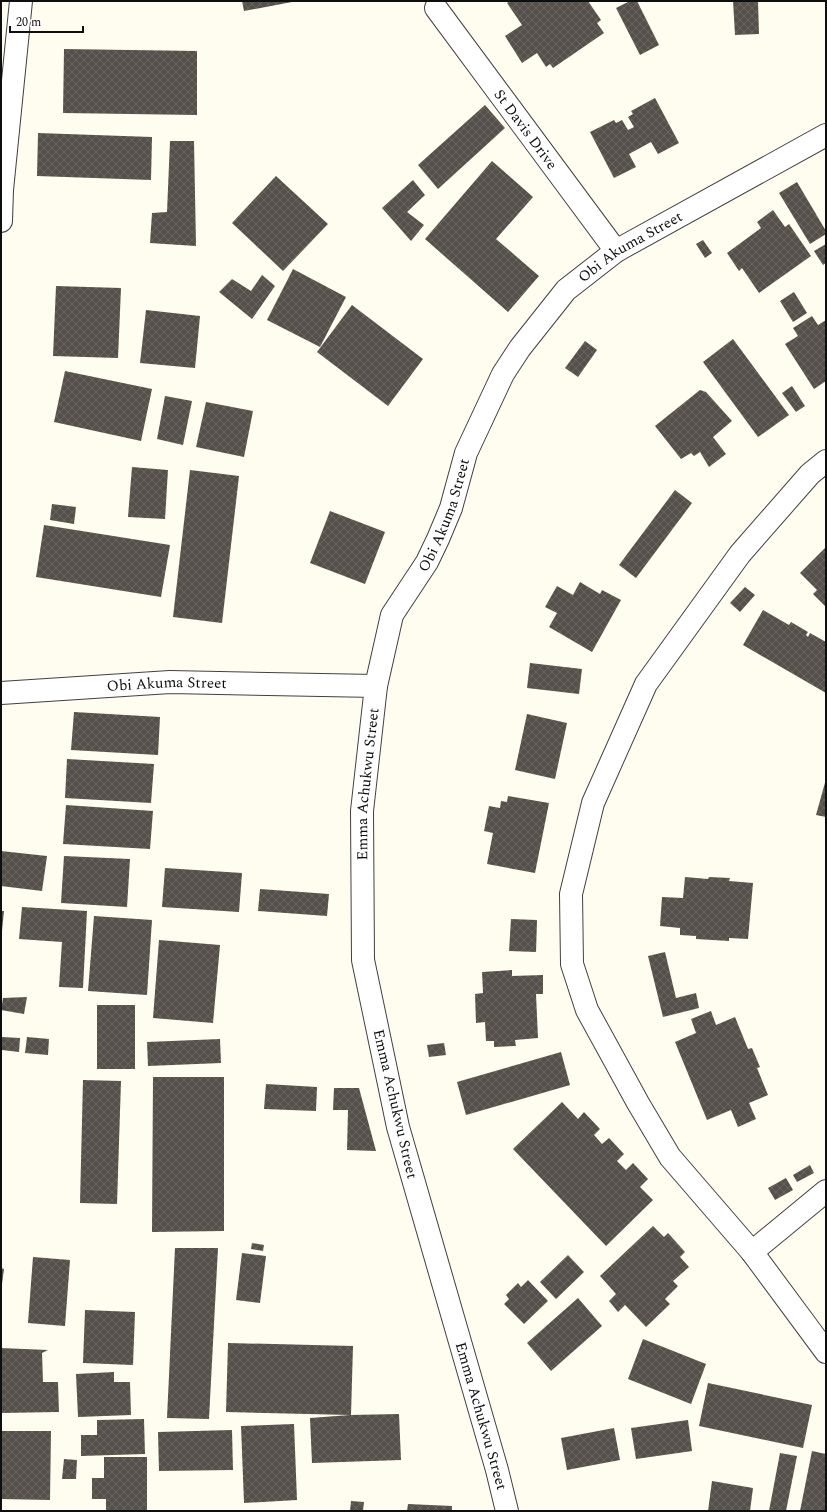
<svg xmlns="http://www.w3.org/2000/svg" width="827" height="1512" viewBox="0 0 827 1512" font-family="Spectral,serif">
<defs>
<pattern id="building-cross-hatch" width="8" height="8" patternUnits="userSpaceOnUse"><rect width="8" height="8" fill="#56504b"/><path d="M0 0l8 8M0 8l8-8" fill="none" stroke="#696561"/></pattern>
</defs>
<rect width="100%" height="100%" fill="#fffdf0"/>
<g fill="url(#building-cross-hatch)">
<path d="M242,1H292V2L244,11Z"/>
<path d="M510,1H588L601,20L597,23L604,33L553,68L550,64L546,67L537,53L522,63L505,36L522,25L507,3Z"/>
<path d="M630,1H637L659,45L640,55L616,8Z"/>
<path d="M733,1H758L759,34L735,35Z"/>
<path d="M64,49L197,51V115L63,113Z"/>
<path d="M655,98L679,143L658,154L651,142L629,154L636,167L614,178L590,132L614,120L616,123L622,120L628,130L634,127L628,117L633,114L631,111Z"/>
<path d="M485,105L505,128L438,189L418,165Z"/>
<path d="M38,133L152,137L151,180L37,176Z"/>
<path d="M170,141H194L196,246L150,243L152,213L167,212Z"/>
<path d="M492,161L533,197L496,239L539,276L508,312L425,239Z"/>
<path d="M276,176L328,224L283,271L232,223Z"/>
<path d="M413,180L425,195L407,212L424,225L411,241L382,208Z"/>
<path d="M797,182L826,231V234L810,244L779,193Z"/>
<path d="M773,210L785,227L789,224L811,256L759,293L742,268L739,271L727,253L761,228L757,222Z"/>
<path d="M703,240L712,253L705,258L696,244Z"/>
<path d="M826,244V263L823,265L814,251Z"/>
<path d="M293,269L346,297L320,347L267,320Z"/>
<path d="M262,275L275,286L252,319L219,292L232,279L251,291Z"/>
<path d="M56,286L121,288L118,358L53,356Z"/>
<path d="M794,292L807,313L793,322L780,301Z"/>
<path d="M352,305L423,359L388,406L317,352Z"/>
<path d="M146,310L200,316L195,368L140,363Z"/>
<path d="M812,316L818,325L826,320V381L814,389L785,344L798,336L793,328Z"/>
<path d="M733,339L789,415L758,437L703,362Z"/>
<path d="M585,341L597,350L578,377L565,368Z"/>
<path d="M65,371L152,389L141,441L54,422Z"/>
<path d="M792,386L805,406L796,412L782,393Z"/>
<path d="M700,390L706,392L732,421L713,437L726,454L709,467L700,452L694,456L691,453L681,459L655,426Z"/>
<path d="M165,396L192,401L183,445L157,439Z"/>
<path d="M206,402L253,411L244,457L196,447Z"/>
<path d="M132,467L168,470L165,519L128,517Z"/>
<path d="M190,470L239,476L222,623L173,617Z"/>
<path d="M675,490L692,503L636,578L619,565Z"/>
<path d="M52,504L76,507L74,524L50,520Z"/>
<path d="M330,511L385,532L365,584L310,563Z"/>
<path d="M44,525L170,545L161,597L36,577Z"/>
<path d="M826,547V607L813,594L817,590L800,573Z"/>
<path d="M580,582L600,594L602,590L621,600L592,652L549,627L557,613L545,607L557,586L573,595Z"/>
<path d="M745,587L755,595L740,612L730,603Z"/>
<path d="M763,610L789,625L791,622L808,632L806,635L808,637L810,633L826,642V693L743,645Z"/>
<path d="M530,663L582,669L579,694L527,688Z"/>
<path d="M74,712L160,717L158,755L71,750Z"/>
<path d="M527,714L567,723L555,779L515,770Z"/>
<path d="M67,759L154,764L151,803L65,798Z"/>
<path d="M826,779V817L816,815Z"/>
<path d="M508,796L549,803L535,873L487,864L493,833L484,831L489,806L500,808L501,801L507,802Z"/>
<path d="M66,805L153,811L150,849L63,844Z"/>
<path d="M1,851L47,856L42,891L1,886Z"/>
<path d="M64,856L130,859L127,907L61,903Z"/>
<path d="M165,868L242,873L239,912L162,907Z"/>
<path d="M685,877L708,879L709,877L730,878L729,881L753,883L748,939L729,938V941L696,939V936L680,935V928L660,926L662,897L683,898Z"/>
<path d="M260,889L329,894L327,916L258,911Z"/>
<path d="M22,907L87,911L83,988L59,987L62,942L19,939Z"/>
<path d="M1,911H4L2,931H1Z"/>
<path d="M94,916L152,920L147,995L88,991Z"/>
<path d="M511,919L537,920L536,952L509,951Z"/>
<path d="M159,940L220,945L213,1023L153,1018Z"/>
<path d="M665,952L676,998L696,993L699,1008L663,1017L648,956Z"/>
<path d="M512,970V976L543,975V994H536L538,1038L515,1040L516,1046L494,1047V1041H486L485,1022L476,1023L475,994L483,993L482,972Z"/>
<path d="M27,997L24,1014L1,1010L3,998Z"/>
<rect x="97" y="1005" width="38" height="64"/>
<path d="M711,1011L716,1025L735,1017L748,1049L752,1048L760,1067L757,1068L768,1095L749,1103L756,1119L738,1127L731,1110L707,1120L675,1042L696,1033L691,1019Z"/>
<path d="M2,1037L20,1038L19,1052L2,1050Z"/>
<path d="M27,1037L49,1039L48,1055L25,1053Z"/>
<path d="M220,1039L221,1063L148,1066L147,1042Z"/>
<path d="M444,1043L446,1055L429,1057L427,1045Z"/>
<path d="M561,1052L570,1085L466,1115L457,1082Z"/>
<path d="M153,1077H224V1231L152,1232Z"/>
<path d="M83,1080L121,1081L117,1204L80,1203Z"/>
<path d="M266,1084L317,1087L316,1111L264,1109Z"/>
<path d="M334,1088H359L376,1151L347,1150L348,1110H333Z"/>
<path d="M562,1102L578,1119L584,1112L600,1129L594,1135L602,1144L609,1138L624,1154L617,1161L626,1170L633,1163L648,1179L640,1187L653,1200L606,1246L513,1149Z"/>
<path d="M810,1165L814,1173L797,1182L793,1175Z"/>
<path d="M786,1178L793,1190L775,1200L768,1188Z"/>
<path d="M653,1226L664,1237L668,1233L685,1252L680,1257L689,1267L673,1281L678,1286L665,1299L670,1304L646,1327L625,1305L618,1312L609,1301L616,1294L600,1276Z"/>
<path d="M252,1243L264,1245L263,1251L251,1249Z"/>
<path d="M175,1248H218L209,1419L167,1418Z"/>
<path d="M242,1253L266,1256L260,1303L236,1300Z"/>
<path d="M568,1255L584,1272L556,1299L540,1282Z"/>
<path d="M33,1257L70,1260L65,1326L28,1323Z"/>
<path d="M1,1268L4,1269L2,1284H1Z"/>
<path d="M528,1280L548,1301L524,1324L504,1304L509,1299L506,1295L518,1283L521,1287Z"/>
<path d="M578,1298L602,1326L551,1371L527,1343Z"/>
<path d="M85,1310L135,1312L133,1365L83,1363Z"/>
<path d="M643,1339L706,1364L691,1404L628,1379Z"/>
<path d="M228,1343L353,1346L351,1415L226,1412Z"/>
<path d="M1,1348L48,1350L42,1353L43,1382H58L59,1412L1,1413Z"/>
<path d="M114,1372V1382H130L131,1415L78,1417L76,1374Z"/>
<path d="M708,1383L812,1405L803,1448L699,1426Z"/>
<path d="M399,1414L401,1460L312,1463L310,1418L350,1415Z"/>
<path d="M144,1419L145,1454L81,1456V1435H97V1420Z"/>
<path d="M688,1420L692,1451L636,1459L631,1428Z"/>
<path d="M294,1424L297,1500L244,1503L241,1426Z"/>
<path d="M614,1428L620,1460L567,1470L561,1438Z"/>
<path d="M232,1430L233,1470L159,1471L158,1432Z"/>
<path d="M2,1431H51L50,1500L1,1499Z"/>
<path d="M812,1451L826,1454V1511H800Z"/>
<path d="M780,1453L797,1456L786,1511H769Z"/>
<path d="M104,1457H147V1511H106V1499H92V1478H104Z"/>
<path d="M64,1459L77,1460L76,1479H62Z"/>
<path d="M712,1481L753,1488L750,1511H708Z"/>
<path d="M351,1501L364,1502L363,1511H350Z"/>
<path d="M408,1504L452,1506V1511H407Z"/>
</g>
<g fill="none" stroke-linecap="round" stroke-linejoin="round">
<g stroke="#414141" stroke-width="24">
<g id="minor">
<path id="s1" d="M436,8L616,251"/>
<path d="M1,221L2,190L21,1"/>
<path d="M826,461L810,474L740,554L646,684L593,803L571,894L572,964L587,1010L638,1103L670,1157L752,1252L826,1352"/>
<path id="s2" d="M1,693L170,682L376,686"/>
<path d="M752,1252L826,1191"/>
<path id="s3" d="M507,1511L497,1470L398,1127L363,960L362,811L376,686L392,615L427,562L438,539L451,508L466,453L503,374L520,348L566,290L616,251L826,135"/>
</g>
</g>
<use href="#minor" stroke="#fff" stroke-width="22"/>
</g>
<g text-anchor="middle" dominant-baseline="central" stroke-width="4" stroke-linejoin="round" paint-order="stroke">
<g font-size="15" fill="#0e0e0e" stroke="#fff">
<text stroke="none"><textPath href="#s1" startOffset="151">St Davis Drive</textPath></text>
<text stroke="none"><textPath href="#s3" startOffset="1367">Obi Akuma Street</textPath></text>
<text stroke="none"><textPath href="#s3" startOffset="1031">Obi Akuma Street</textPath></text>
<text stroke="none"><textPath href="#s2" startOffset="166">Obi Akuma Street</textPath></text>
<text stroke="none"><textPath href="#s3" startOffset="746">Emma Achukwu Street</textPath></text>
<text transform="translate(395 1104) rotate(77)">Emma Achukwu Street</text>
<text transform="translate(481 1416) rotate(74)">Emma Achukwu Street</text>
</g>
</g>
<rect width="827" height="1512" fill="none" stroke="#0e0e0e" stroke-width="4"/>
<path d="M10 26v6h73v-6" fill="none" stroke="#0e0e0e" stroke-width="2"/>
<text x="16" y="26" font-size="12" fill="#0e0e0e" stroke="#ffffff" stroke-width="3" paint-order="stroke">20 m</text>
</svg>
